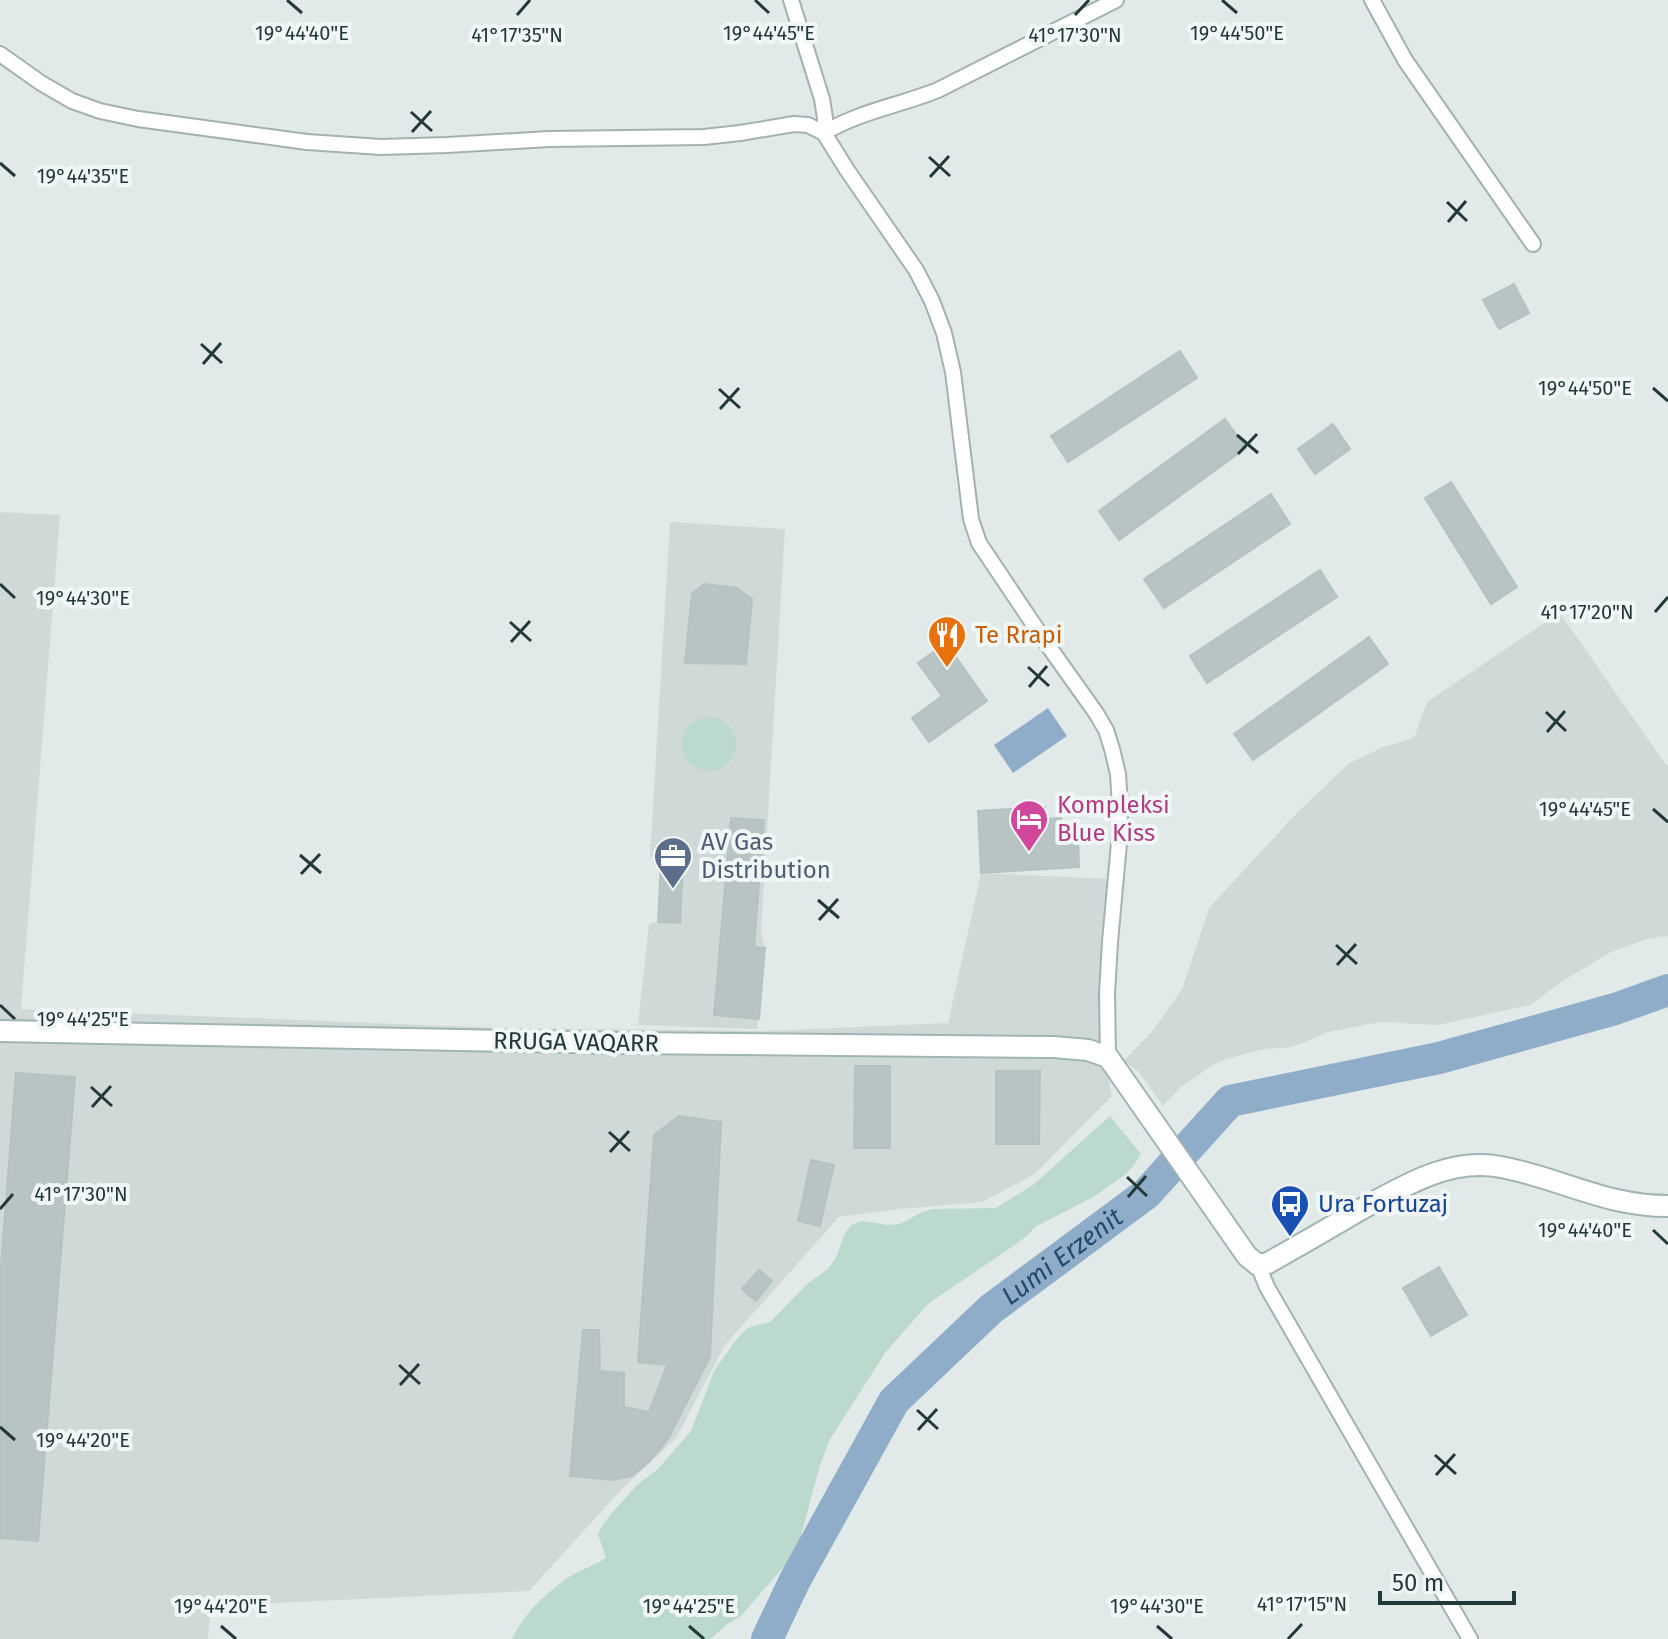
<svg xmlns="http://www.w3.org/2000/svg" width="1668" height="1639" viewBox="0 0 1668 1639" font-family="'Fira Sans',sans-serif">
<rect width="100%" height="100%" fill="#e1eae9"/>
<g fill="#cfdad8">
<path d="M0,512L60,515L21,1009L499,1028L765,1031L948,1023L981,873L1110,879L1099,1031L1112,1096L1035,1174L982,1202L901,1209L839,1217L725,1345L676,1438L622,1489L529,1591L211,1606L208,1639H0Z"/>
<path d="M670,522L785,529L761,932L765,948L757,1029L638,1025L649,924L658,922L661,861L659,857H650Z"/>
<path d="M1560,613L1666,765L1668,764V936L1647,939L1609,953L1563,981L1530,1005L1438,1025L1381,1022L1369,1024L1329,1032L1292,1047L1265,1049L1226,1059L1214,1064L1180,1088L1163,1106L1139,1072L1124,1061L1154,1029L1182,989L1209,908L1294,816L1348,764L1381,748L1414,738L1427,702Z"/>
</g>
<g fill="#bcd9cd">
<circle cx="709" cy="744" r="27"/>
<path d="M1110,1116L1141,1154L1135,1164L1126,1174L1095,1196L1035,1227L1027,1236L1006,1251L929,1303L912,1322L885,1353L829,1441L820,1465L797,1551L741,1616L726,1625L711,1639H512C524,1613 548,1591 572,1575C583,1569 595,1565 606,1558L598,1534L604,1523L612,1513L638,1484L658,1469L691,1431L714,1371L736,1340L746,1329L756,1325L770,1322L807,1284L828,1269L836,1258L844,1235L851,1225L862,1221L888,1225L900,1224L922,1212L933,1209L996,1208L1033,1185Z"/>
</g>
<path fill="#8fadc9" d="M1048,708L1067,736L1013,773L994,745Z"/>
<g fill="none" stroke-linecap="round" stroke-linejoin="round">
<path stroke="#8fadc9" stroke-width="32" id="s1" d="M767,1639L795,1580L894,1401L991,1309L1146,1194L1230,1101L1439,1058L1615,1009L1668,990"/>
</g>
<g fill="#b7c4c3" stroke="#b4c3c1" stroke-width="2">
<path d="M1514,284L1529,313L1499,329L1483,300Z"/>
<path d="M1180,351L1197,378L1068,462L1051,436Z"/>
<path d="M1225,419L1246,448L1119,540L1099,511Z"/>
<path d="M1333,424L1350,449L1315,474L1298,449Z"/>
<path d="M1451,482L1517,587L1491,604L1425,498Z"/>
<path d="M1271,494L1290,524L1164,608L1144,579Z"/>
<path d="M1320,570L1337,597L1207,683L1190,656Z"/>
<path d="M704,584L737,588L752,599L746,664L685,663L692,594Z"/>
<path d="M1369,637L1388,664L1253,760L1234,734Z"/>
<path d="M946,643L987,701L929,742L912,718L942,696L918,663Z"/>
<path d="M1045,807L1046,819L1061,818L1062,839L1078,838L1079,867L981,873L978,811Z"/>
<path d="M731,818L764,820L754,947L765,948L759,1019L714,1015Z"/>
<path d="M661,861L683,862L680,923L658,922Z"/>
<path d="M855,1066H890V1148H854Z"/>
<path d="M996,1071H1040L1039,1144H996Z"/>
<path d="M16,1073L75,1077L38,1541L0,1538V1278Z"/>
<path d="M679,1116L721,1122L710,1357L668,1439L650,1461L631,1476L613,1480L570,1476L583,1330H599L600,1371L624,1373V1407L649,1412L667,1365L638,1362L654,1135Z"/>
<path d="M811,1160L834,1165L820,1226L798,1221Z"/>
<path d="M1439,1267L1467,1315L1431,1336L1403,1288Z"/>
<path d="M759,1270L772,1281L756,1301L742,1289Z"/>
</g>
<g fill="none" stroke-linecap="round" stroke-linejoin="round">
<g stroke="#a4b1b1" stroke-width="18">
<g id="street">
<path d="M791,0L822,99L825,118L824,133"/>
<path d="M1372,0L1405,60L1533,244"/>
<path d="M0,54L41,83L72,101L100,111L138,119L307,142L381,147L447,145L549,139L704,137L740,133L794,124L808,125L824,133L847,170L916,270L932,301L944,333L953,372L971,519L979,543L1042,637L1096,713L1106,730L1112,749L1118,774L1120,807L1119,843L1110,942L1107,994L1108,1057"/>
<path d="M824,133C858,112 901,105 938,90L1116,0"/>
<path d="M1258,1265L1267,1287L1470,1639"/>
</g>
</g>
<g stroke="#a1b4b4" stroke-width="24">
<path id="secondary" d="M0,1031L619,1043L1054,1047L1088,1050L1108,1057L1247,1256L1258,1265L1268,1263C1298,1246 1328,1229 1358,1211C1402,1187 1449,1157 1501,1167C1560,1178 1605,1206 1668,1206"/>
</g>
<use href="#street" stroke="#fff" stroke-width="14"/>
<use href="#secondary" stroke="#fff" stroke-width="20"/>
</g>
<path fill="none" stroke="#233839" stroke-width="3" d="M287,0L302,13M755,0L769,13M1222,0L1237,13M517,15L530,0M1075,15L1089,0M411,112L432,131M412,132L431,111M929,157L950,176M0,163L15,176M930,177L949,156M1447,202L1467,221M1448,222L1466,201M201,344L222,363M203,364L221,343M1653,388L1668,401M719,389L740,408M720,409L739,388M1237,435L1258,453M1238,454L1257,434M0,584L15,598M1655,612L1668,597M510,622L531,641M511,642L530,621M1028,667L1049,686M1029,687L1047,666M1546,712L1566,731M1547,732L1565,711M1653,809L1668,822M300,855L321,873M301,874L320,854M818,900L839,918M819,920L838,899M1336,945L1357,964M1337,965L1356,944M0,1005L15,1019M91,1087L112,1106M92,1107L111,1086M609,1132L630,1151M610,1152L629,1131M1127,1177L1147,1196M1128,1197L1146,1176M0,1209L13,1194M1653,1230L1668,1244M399,1365L420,1384M400,1385L419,1364M917,1410L938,1429M0,1427L15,1440M918,1430L937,1409M1435,1455L1456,1474M1436,1475L1455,1454M221,1626L236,1639M689,1626L704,1639M1157,1626L1172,1639M1288,1639L1302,1624"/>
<defs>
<g id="restaurant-pin" transform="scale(2)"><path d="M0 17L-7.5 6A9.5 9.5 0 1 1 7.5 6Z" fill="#e8710a" stroke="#f1f7f6"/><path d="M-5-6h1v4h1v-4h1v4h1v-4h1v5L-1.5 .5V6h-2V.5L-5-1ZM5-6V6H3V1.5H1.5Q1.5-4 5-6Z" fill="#fff"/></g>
<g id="hotel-pin" transform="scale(2)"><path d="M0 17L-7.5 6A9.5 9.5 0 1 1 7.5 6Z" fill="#d1479c" stroke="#f1f7f6"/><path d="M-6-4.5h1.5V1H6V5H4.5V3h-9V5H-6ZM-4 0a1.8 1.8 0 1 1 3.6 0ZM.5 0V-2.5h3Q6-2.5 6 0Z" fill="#fff"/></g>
<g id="office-pin" transform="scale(2)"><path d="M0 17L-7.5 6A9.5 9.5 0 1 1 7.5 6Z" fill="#5c6f8a" stroke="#f1f7f6"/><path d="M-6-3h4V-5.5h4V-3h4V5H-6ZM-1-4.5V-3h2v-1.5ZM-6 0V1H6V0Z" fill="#fff"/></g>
<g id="bus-pin" transform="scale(2)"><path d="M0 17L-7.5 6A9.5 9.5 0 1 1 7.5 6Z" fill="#1a4fb4" stroke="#f1f7f6"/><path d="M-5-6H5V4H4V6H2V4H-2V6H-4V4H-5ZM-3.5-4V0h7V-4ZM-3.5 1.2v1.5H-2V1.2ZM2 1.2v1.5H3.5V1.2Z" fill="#fff"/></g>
</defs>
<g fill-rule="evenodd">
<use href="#restaurant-pin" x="947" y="635"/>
<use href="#hotel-pin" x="1029" y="819"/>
<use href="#office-pin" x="673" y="856"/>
<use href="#bus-pin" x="1290" y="1204"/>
</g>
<g text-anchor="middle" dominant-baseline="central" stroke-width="8" stroke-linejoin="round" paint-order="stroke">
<g font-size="24" fill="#c56008" stroke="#f1f7f6" text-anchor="start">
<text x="975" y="635">Te Rrapi</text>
</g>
<g font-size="24" fill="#b23c85" stroke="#f1f7f6" text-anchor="start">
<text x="1057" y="805">Kompleksi<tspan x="1057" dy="28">Blue Kiss</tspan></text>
</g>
<g font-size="24" fill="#4e5e75" stroke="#f1f7f6" text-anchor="start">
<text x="701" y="842">AV Gas<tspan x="701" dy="28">Distribution</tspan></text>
</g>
<g font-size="24" fill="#233839" stroke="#f1f7f6">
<text transform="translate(576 1042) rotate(1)">RRUGA VAQARR</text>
</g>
<g font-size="24" fill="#164399" stroke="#f1f7f6" text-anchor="start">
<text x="1318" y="1204">Ura Fortuzaj</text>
</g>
<g font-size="26" font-style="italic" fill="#244a6e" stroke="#f1f7f6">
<text stroke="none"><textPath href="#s1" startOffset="492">Lumi Erzenit</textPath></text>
</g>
</g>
<g font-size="20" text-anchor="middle" fill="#233839" stroke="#f1f7f6" stroke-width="8" stroke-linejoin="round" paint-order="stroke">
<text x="302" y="40">19°44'40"E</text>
<text x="769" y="40">19°44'45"E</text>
<text x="1237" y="40">19°44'50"E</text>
<text x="517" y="42">41°17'35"N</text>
<text x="1075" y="42">41°17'30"N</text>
<text x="83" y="183">19°44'35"E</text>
<text x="1585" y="395">19°44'50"E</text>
<text x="83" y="605">19°44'30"E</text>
<text x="1587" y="619">41°17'20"N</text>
<text x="1585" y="816">19°44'45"E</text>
<text x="83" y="1026">19°44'25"E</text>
<text x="81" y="1201">41°17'30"N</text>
<text x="1585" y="1237">19°44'40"E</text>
<text x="83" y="1447">19°44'20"E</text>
<text x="1302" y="1611">41°17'15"N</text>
<text x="221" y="1613">19°44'20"E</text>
<text x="689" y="1613">19°44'25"E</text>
<text x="1157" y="1613">19°44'30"E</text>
</g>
<path d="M1380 1591v12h134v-12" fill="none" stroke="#233839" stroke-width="4"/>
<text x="1392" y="1591" font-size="24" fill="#233839" stroke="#f1f7f6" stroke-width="6" paint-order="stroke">50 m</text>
</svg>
